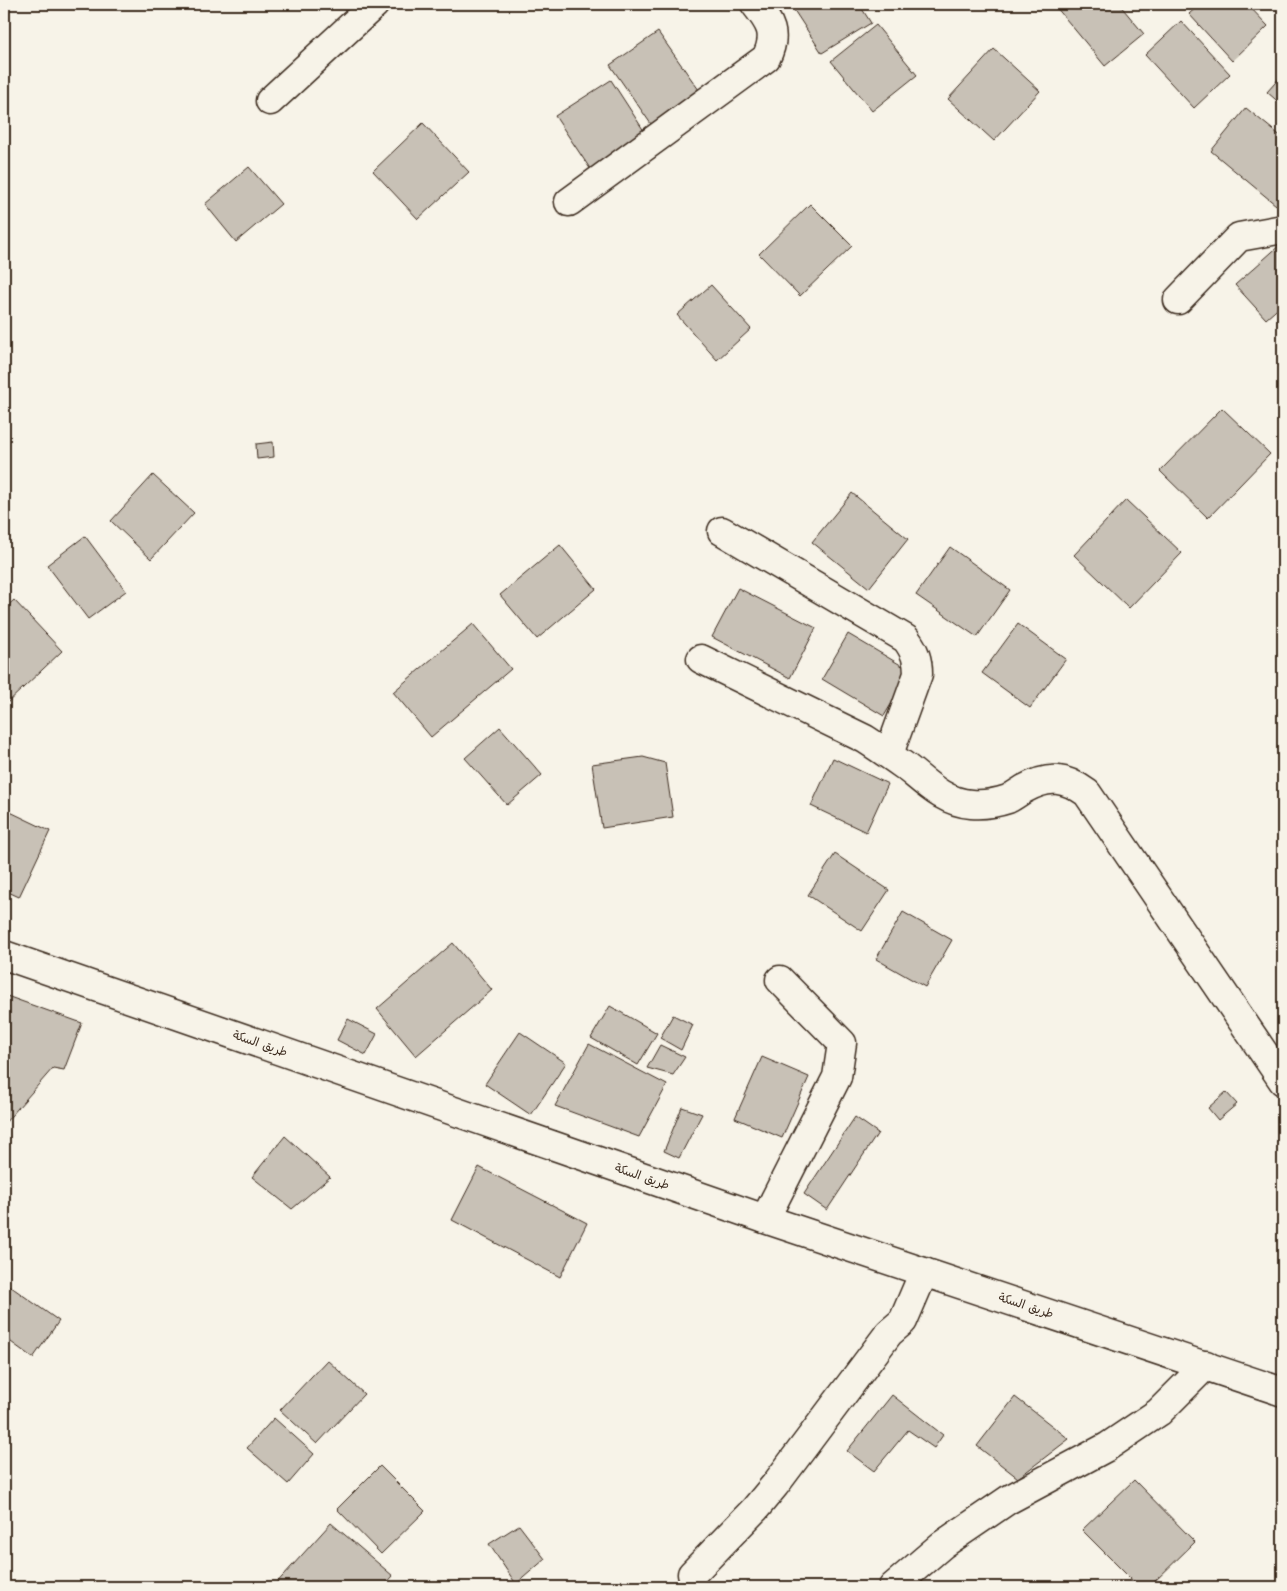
<svg xmlns="http://www.w3.org/2000/svg" width="1287" height="1591" viewBox="0 0 1287 1591" font-family="Kalam,'Playpen Sans Arabic',sans-serif">
<rect width="100%" height="100%" fill="#f7f3e8"/>
<filter id="ink" filterUnits="userSpaceOnUse"><feTurbulence type="fractalNoise" baseFrequency=".02" numOctaves="2"/><feDisplacementMap in="SourceGraphic" scale="10" xChannelSelector="R" yChannelSelector="G"/><feConvolveMatrix kernelMatrix="1 2 1 2 8 2 1 2 1" color-interpolation-filters="sRGB"/></filter>
<g filter="url(#ink)">
<g fill="#c8c1b6" stroke="#3b2a1e">
<path d="M339,4H356L347,13Z"/>
<path d="M790,4H859L871,23L822,53Z"/>
<path d="M1059,4H1119L1144,34L1105,66L1056,7Z"/>
<path d="M1200,4H1247L1268,26L1232,61L1189,14Z"/>
<path d="M1181,21L1230,74L1194,108L1145,55Z"/>
<path d="M876,25L917,75L872,111L831,61Z"/>
<path d="M658,32L699,90L651,124L610,65Z"/>
<path d="M994,49L1040,91L994,141L948,99Z"/>
<path d="M1283,74V106L1267,92Z"/>
<path d="M611,80L646,134L591,170L555,116Z"/>
<path d="M1246,108L1283,138V196L1276,205L1211,151Z"/>
<path d="M423,123L469,172L418,219L373,171Z"/>
<path d="M249,167L281,204L236,242L205,204Z"/>
<path d="M810,204L852,246L800,296L759,254Z"/>
<path d="M1281,244L1283,246V304L1266,319L1235,285Z"/>
<path d="M711,285L751,329L717,360L677,315Z"/>
<path d="M1283,365V376L1278,370Z"/>
<path d="M1222,408L1270,454L1208,518L1160,471Z"/>
<path d="M273,442L274,457L257,459L256,444Z"/>
<path d="M153,475L194,513L151,559L111,521Z"/>
<path d="M852,493L908,539L869,588L812,542Z"/>
<path d="M1126,500L1182,553L1129,608L1074,555Z"/>
<path d="M85,536L126,591L88,619L47,565Z"/>
<path d="M560,545L596,589L537,639L500,595Z"/>
<path d="M950,547L1010,590L977,637L916,595Z"/>
<path d="M738,588L816,628L790,678L712,637Z"/>
<path d="M14,600L62,651L4,706V609Z"/>
<path d="M473,624L511,669L431,737L393,692Z"/>
<path d="M1018,624L1066,659L1030,708L982,673Z"/>
<path d="M848,634L911,671L884,716L822,679Z"/>
<path d="M500,727L542,775L507,805L465,758Z"/>
<path d="M643,757L665,763L673,817L602,828L592,764Z"/>
<path d="M833,758L888,784L866,832L811,806Z"/>
<path d="M4,809L50,831L19,897L4,890Z"/>
<path d="M835,854L889,890L862,931L808,895Z"/>
<path d="M903,912L952,940L925,987L876,959Z"/>
<path d="M453,943L492,990L416,1056L377,1009Z"/>
<path d="M4,995L82,1023L64,1070L53,1068L4,1124Z"/>
<path d="M610,1006L657,1033L638,1065L591,1038Z"/>
<path d="M673,1015L693,1025L681,1050L660,1038Z"/>
<path d="M348,1019L377,1034L366,1055L337,1040Z"/>
<path d="M520,1032L566,1063L531,1115L485,1084Z"/>
<path d="M589,1044L667,1085L639,1137L555,1106Z"/>
<path d="M660,1045L685,1057L673,1075L647,1068Z"/>
<path d="M762,1057L809,1077L782,1138L735,1118Z"/>
<path d="M1226,1092L1237,1104L1218,1120L1208,1108Z"/>
<path d="M682,1107L702,1114L679,1158L664,1151Z"/>
<path d="M855,1117L878,1133L827,1210L804,1194Z"/>
<path d="M285,1136L330,1177L292,1209L252,1177Z"/>
<path d="M479,1167L587,1223L560,1277L452,1220Z"/>
<path d="M7,1284L59,1321L33,1358L4,1337V1289Z"/>
<path d="M327,1360L364,1394L317,1444L280,1410Z"/>
<path d="M892,1395L943,1435L934,1448L908,1430L874,1471L847,1451Z"/>
<path d="M1015,1397L1069,1439L1018,1478L977,1446Z"/>
<path d="M274,1418L314,1454L288,1484L247,1448Z"/>
<path d="M380,1466L425,1511L381,1554L337,1509Z"/>
<path d="M1134,1480L1195,1542L1149,1587H1139L1082,1530Z"/>
<path d="M331,1523L393,1576L383,1587H273Z"/>
<path d="M519,1525L545,1559L516,1584L489,1544Z"/>
<path d="M221,1580L226,1587H214Z"/>
</g>
<g fill="none" stroke-linecap="round" stroke-linejoin="round">
<g stroke="#3b2a1e" stroke-width="31">
<g id="minor">
<path d="M270,101L375,4"/>
<path d="M569,202L766,58C778,34 770,23 755,4"/>
<path d="M1178,300L1239,237L1283,229"/>
<path d="M722,531L906,639C915,651 918,660 918,674L889,754"/>
<path d="M701,659L865,739C879,748 892,757 906,767C926,783 944,802 971,804C983,805 996,803 1008,799C1014,796 1019,792 1024,789C1049,775 1065,777 1087,793L1283,1081"/>
<path d="M765,1219L837,1077L842,1043L780,980"/>
<path d="M692,1574L755,1509L775,1485L889,1333L903,1321L924,1272"/>
<path d="M893,1587L942,1545L1008,1500L1107,1447L1159,1412L1206,1365"/>
</g>
</g>
<g stroke="#3b2a1e" stroke-width="31">
<path id="major" d="M4,955L765,1219L1283,1392"/>
</g>
<use href="#minor" stroke="#f7f3e8" stroke-width="28"/>
<use href="#major" stroke="#f7f3e8" stroke-width="28"/>
</g>
</g>
<g text-anchor="middle" dominant-baseline="central" stroke-width="5" stroke-linejoin="round" paint-order="stroke">
<g font-size="12" fill="#3b2a1e" stroke="#f7f3e8">
<text transform="translate(260 1044) rotate(19)">طريق السكة</text>
<text transform="translate(642 1177) rotate(19)">طريق السكة</text>
<text transform="translate(1026 1306) rotate(18)">طريق السكة</text>
</g>
</g>
<rect width="1287" height="1591" fill="none" stroke="#f7f3e8" stroke-width="20"/>
<rect x="10" y="10" width="1267" height="1571" fill="none" stroke="#3b2a1e" stroke-width="2" filter="url(#ink)"/>
</svg>
